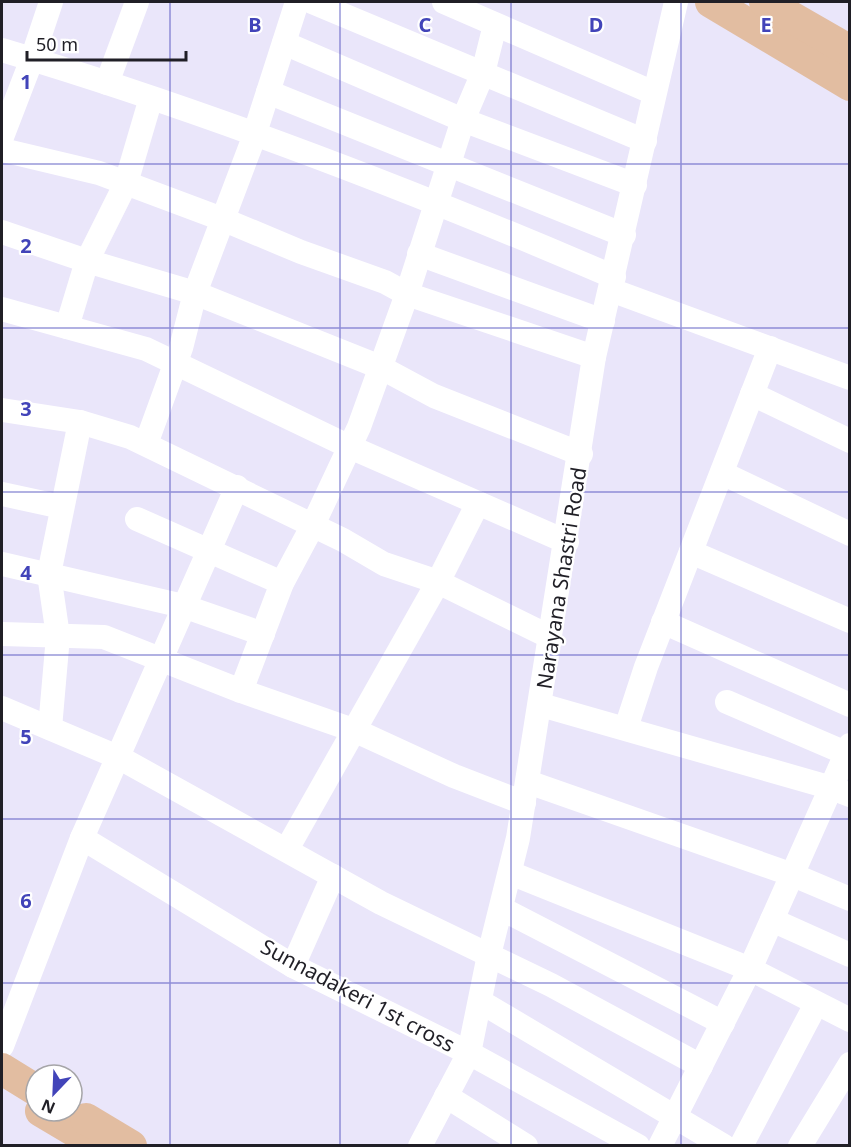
<svg xmlns="http://www.w3.org/2000/svg" width="851" height="1147" viewBox="0 0 851 1147" font-family="'Noto Sans',sans-serif">
<rect width="100%" height="100%" fill="#eae6fa"/>
<g fill="none" stroke-linecap="round" stroke-linejoin="round">
<g stroke="#fff" stroke-width="24">
<path d="M312,2L645,141"/>
<path d="M444,2L654,93"/>
<path d="M284,43L463,120L635,185"/>
<path d="M2,50C210,112 414,191 614,277"/>
<path d="M107,83L137,2"/>
<path d="M268,92L624,235"/>
<path d="M2,137L32,59L51,2"/>
<path d="M2,150L99,173L222,219L301,252L385,282L407,294L594,357"/>
<path d="M2,232L87,261L195,293L380,367L434,396L581,454"/>
<path d="M419,254L603,321"/>
<path d="M611,290L850,378"/>
<path d="M2,309L146,349L350,447L567,542"/>
<path d="M67,327L87,261L126,183L151,98"/>
<path d="M752,394L850,441"/>
<path d="M2,410L80,422L130,437L343,540L384,564L438,582L550,637"/>
<path d="M146,444L181,348L195,293L251,145L297,2"/>
<path d="M722,473L850,534"/>
<path d="M2,494L62,507"/>
<path d="M137,519L282,583"/>
<path d="M691,552L850,621"/>
<path d="M2,564L183,606L263,634"/>
<path d="M663,622L850,705"/>
<path d="M2,634L104,637L241,691L356,731L454,776L524,803"/>
<path d="M241,691L282,583L313,525L359,427L407,294L463,120L483,73L495,25"/>
<path d="M727,702L850,755"/>
<path d="M541,705L832,788L850,795"/>
<path d="M2,708L120,758L381,903L551,985L701,1066"/>
<path d="M50,728L58,636L49,574L80,422"/>
<path d="M626,728L646,667L770,348"/>
<path d="M528,782L793,875L850,899"/>
<path d="M82,838L293,966L469,1053L638,1146"/>
<path d="M287,849L438,582L478,503"/>
<path d="M510,873L750,969L850,1020"/>
<path d="M502,909L723,1023"/>
<path d="M772,920L850,955"/>
<path d="M293,966L333,876"/>
<path d="M481,1002L724,1146"/>
<path d="M2,1046L82,838L237,487"/>
<path d="M446,1096L526,1146"/>
<path d="M420,1146L469,1053L489,955L518,838L594,357L676,2"/>
<path d="M660,1146L750,969L850,745"/>
<path d="M741,1146L816,1004"/>
<path d="M800,1146L850,1064"/>
</g>
<g stroke="#e2bda1" stroke-width="32">
<path d="M711,2L850,85"/>
<path d="M765,2L850,51"/>
<path d="M2,1069L36,1090"/>
<path d="M41,1111L100,1146"/>
<path d="M86,1119L131,1146"/>
</g>
</g>
<path fill="none" stroke="#4244b9" stroke-width="1.5" stroke-opacity="0.55" d="M170,2V1146M340,2V1146M511,2V1146M681,2V1146M2,164H850M2,328H850M2,492H850M2,655H850M2,819H850M2,983H850"/>
<g text-anchor="middle" dominant-baseline="central" stroke-width="4.5" stroke-linejoin="round" paint-order="stroke">
<g font-size="21" fill="#201f26" stroke="#fff">
<text transform="translate(561 578) rotate(-81)">Narayana Shastri Road</text>
<text transform="translate(358 995) rotate(28)">Sunnadakeri 1st cross</text>
</g>
</g>
<g font-size="20" text-anchor="middle" font-weight="bold" fill="#4244b9" stroke="#fff" stroke-width="4.5" stroke-linejoin="round" paint-order="stroke">
<text x="255" y="32">B</text>
<text x="425" y="32">C</text>
<text x="596" y="32">D</text>
<text x="766" y="32">E</text>
<text x="26" y="89">1</text>
<text x="26" y="253">2</text>
<text x="26" y="416">3</text>
<text x="26" y="580">4</text>
<text x="26" y="744">5</text>
<text x="26" y="908">6</text>
</g>
<rect width="851" height="1147" fill="none" stroke="#201f26" stroke-width="6"/>
<g transform="translate(54 1093) rotate(203)"><circle r="28" fill="#ffffff" stroke="#a6a5a8" stroke-width="1.5"/>
<path d="M0-4.5L10 22L0 15L-10 22Z" fill="#4244b9"/>
<text y="-9" font-size="16" font-weight="bold" text-anchor="middle" fill="#201f26">N</text>
</g>
<path d="M27 51v9h159v-9" fill="none" stroke="#201f26" stroke-width="3"/>
<text x="36" y="51" font-size="18" fill="#201f26" stroke="#ffffff" stroke-width="4.5" paint-order="stroke">50 m</text>
</svg>
